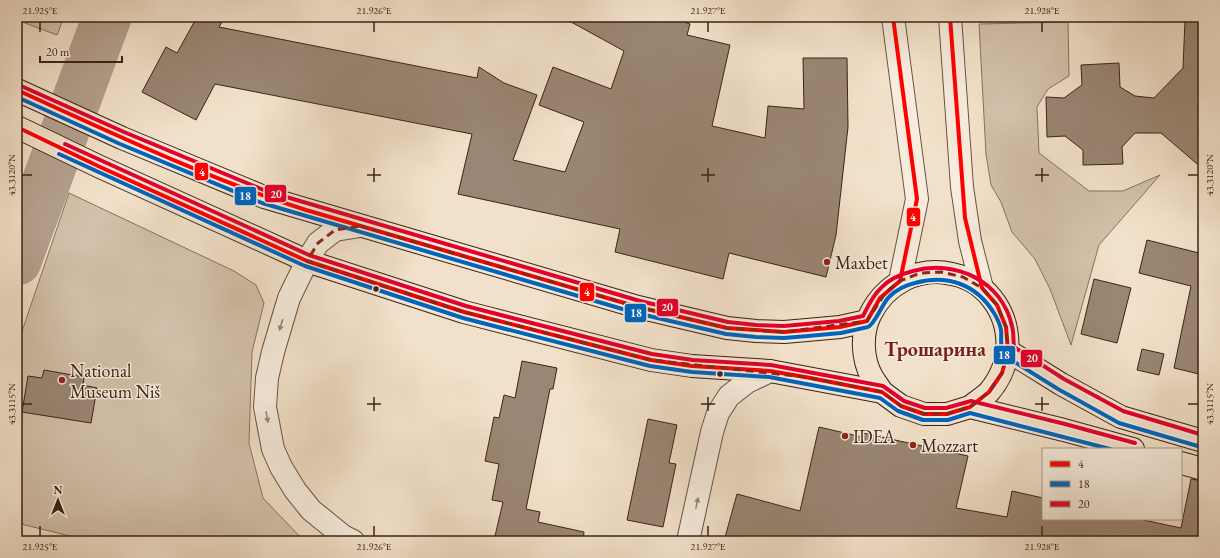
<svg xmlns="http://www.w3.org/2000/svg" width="1220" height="558" viewBox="0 0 1220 558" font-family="'EB Garamond',serif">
<rect width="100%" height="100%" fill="#f2e1ca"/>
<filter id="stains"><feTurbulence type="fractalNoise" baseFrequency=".005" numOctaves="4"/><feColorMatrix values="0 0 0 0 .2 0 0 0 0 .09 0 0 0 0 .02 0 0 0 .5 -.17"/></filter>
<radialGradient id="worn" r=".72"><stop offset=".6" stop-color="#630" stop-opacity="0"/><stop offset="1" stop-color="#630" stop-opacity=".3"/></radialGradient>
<g fill="#d3c1ab" stroke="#877260">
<path d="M17,17H64L57,35L17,20Z"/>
<path d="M1068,22L1069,76L1048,89L1037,107L1039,153L1089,191H1123L1160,175L1099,245L1071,345L1050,289L1035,259L1012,232L1001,202L991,185L986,154L979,24Z"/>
<path d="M69,193L234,271L256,285L264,303L252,352L249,443L263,498L304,541H90L17,523V346Z"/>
</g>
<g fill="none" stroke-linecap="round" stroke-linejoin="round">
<path stroke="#b4a08d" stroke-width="49" d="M17,261L107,17"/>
</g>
<g fill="#9a8674" stroke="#3b2316">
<path d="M197,17H225L219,27L477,78L479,67L504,83L537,95L513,160L565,172L584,122L539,105L553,67L611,89L624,51L562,17H670L690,24L687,35L730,45L712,126L765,138L768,106L804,109L803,58H847L848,127L836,235L826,277L729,253L723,279L615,252L620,229L458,194L472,134L215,84L196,120L142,92L166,47L177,53Z"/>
<path d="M1185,20H1203V169L1161,133H1135L1122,147L1123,164L1083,165V150L1065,136L1047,137L1046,97L1064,98L1082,85L1081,65L1119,63L1120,87L1135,96L1154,98L1183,68Z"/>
<path d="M1147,240L1203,254V375L1174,368L1191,286L1139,273Z"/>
<path d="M1094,279L1131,288L1117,343L1081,334Z"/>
<path d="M1142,349L1164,354L1159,375L1137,370Z"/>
<path d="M522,361L557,368L553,389H550L526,509L540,512L538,522L584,532L583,541H516L495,536L503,502L492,500L499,464L485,461L494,417L499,418L504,395L515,398Z"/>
<path d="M44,370L84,377L83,385L97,388L91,423L22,412L28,376L42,378Z"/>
<path d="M648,419L677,425L669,463L676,464L663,527L627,520Z"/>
<path d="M819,427L862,437L863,433L968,456L956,508L1007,517L1012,491L1043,498V519H1139L1181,528L1191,479L1203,481V541H724L737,494L800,511Z"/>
</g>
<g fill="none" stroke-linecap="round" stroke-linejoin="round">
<g stroke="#695243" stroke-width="24">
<g id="minor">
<path d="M893,17L917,199L900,281"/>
<path d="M950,17L962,187L970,241L982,288"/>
<path d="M353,541L343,536L311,510L295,490L281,467L273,449L265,407L267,378L273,352L289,298L307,261L318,243L335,230L360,226"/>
<path d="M688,541L712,432L718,413L729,396L747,382L770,371"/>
</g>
</g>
<g stroke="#3b2316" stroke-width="24">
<g id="major">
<path d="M17,90L122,138L264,197L638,307L727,328L756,331L784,332L807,330L840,327L867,321"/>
<path d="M17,127L98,166L307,261L464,312L651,360L692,366L770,371L882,392L901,406L924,414H947L970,407L1064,430L1133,449"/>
<path d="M1008,351L1061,384L1121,417L1203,441"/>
<path d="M882,392C879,387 875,382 872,377C862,359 861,334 870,315C885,284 918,266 952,274C962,276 974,281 982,288C1013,316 1016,360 989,392C984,397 976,402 970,407"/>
<path d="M1181,463L1203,469"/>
</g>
</g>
<use href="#minor" stroke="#f7ecdd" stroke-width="22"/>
<use href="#major" stroke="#f2e1ca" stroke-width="22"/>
<g stroke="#f7ecdd" stroke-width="7">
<g id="bus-1">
<path d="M17,90C112,133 206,178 306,210L638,307L727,328L784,332L840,327L867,321L880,298L900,281L917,199L893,17"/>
<path d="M17,127L98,166L307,261L464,312L651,360L692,366L770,371L805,377L882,392L901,406L924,414H947L970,407L989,392L1002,373L1008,351L1006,327L997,305L982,288L965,218L950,17"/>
</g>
</g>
<g stroke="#f7ecdd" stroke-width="7">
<g id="bus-2">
<path d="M17,97L120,144L262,203L636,313L726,334L756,337L784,338L808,336L841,333L868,327C875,324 882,304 889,297C896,290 906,285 915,283C947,274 976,284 994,313C997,318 1000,324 1001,330C1002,338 999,350 1005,356L1058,389L1119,423L1201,447"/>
<path d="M59,154L305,266L463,318L650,366L692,372L769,377L880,398L898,411L923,420H948L970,413L1110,449"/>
</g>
</g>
<g stroke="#f7ecdd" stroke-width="7">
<g id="bus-3">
<path d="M19,85L124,132L266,191L640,301L728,322L756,325L784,326L839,321L863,316C868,306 873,295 881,288C889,279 901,274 913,271C955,259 1002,281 1012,326C1014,333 1013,340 1014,347L1064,379L1123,411L1203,435"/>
<path d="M65,144L309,255L466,306L652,354L693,360L771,365L883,386L904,401L925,408H946L971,401L1065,424L1135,443"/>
</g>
</g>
<use href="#bus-1" stroke="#f00" stroke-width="4"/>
<use href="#bus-2" stroke="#0065bd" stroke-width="4"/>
<use href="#bus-3" stroke="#e4002b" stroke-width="4"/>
</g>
<defs><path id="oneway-solid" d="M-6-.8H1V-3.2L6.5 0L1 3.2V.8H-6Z"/></defs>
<g fill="#99887a">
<use href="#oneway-solid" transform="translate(281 325) rotate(107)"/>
<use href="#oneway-solid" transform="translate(267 417) rotate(80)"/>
<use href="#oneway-solid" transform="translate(697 503) rotate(-78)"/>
</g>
<path fill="none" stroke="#8f2418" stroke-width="3" stroke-dasharray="8 5" stroke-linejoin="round" d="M360,226L638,307L727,328L784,332L867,321L886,292L900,281L920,273L941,272L963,277L982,288L997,305L1006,327L1008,351L1002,373L989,392L970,407L947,414H924L901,406L882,392L805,377L651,360L464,312L307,261L318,243L335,230Z"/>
<path fill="none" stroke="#3b2316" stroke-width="1.5" d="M40,22V32M374,22V32M708,22V32M1042,22V32M374,168V182M708,168V182M1042,168V182M22,175H32M367,175H381M701,175H715M1035,175H1049M1188,175H1198M374,397V411M708,397V411M1042,397V411M22,404H32M367,404H381M701,404H715M1035,404H1049M1188,404H1198M40,526V536M374,526V536M708,526V536M1042,526V536"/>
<g fill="#8f2418" stroke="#f7ecdd" stroke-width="1.5">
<circle cx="827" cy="262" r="4"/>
<circle cx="62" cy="380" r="4"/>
<circle cx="845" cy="436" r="4"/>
<circle cx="913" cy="445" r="4"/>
</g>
<g fill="#3b2316" stroke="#f7ecdd" stroke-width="1.5">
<circle cx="376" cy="289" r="3.5"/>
<circle cx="720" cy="374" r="3.5"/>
</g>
<g text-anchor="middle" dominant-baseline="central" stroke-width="3" stroke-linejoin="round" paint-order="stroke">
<g font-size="18" fill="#3b2316" stroke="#f7ecdd" text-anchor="start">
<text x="835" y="262">Maxbet</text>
<text x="70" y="370">National<tspan x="70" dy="21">Museum Niš</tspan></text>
<text x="853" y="436">IDEA</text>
<text x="921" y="445">Mozzart</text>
</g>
<g font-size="20" font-weight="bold" fill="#7a1f14" stroke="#f7ecdd">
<text x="935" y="349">Трошарина</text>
</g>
</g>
<g stroke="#f7ecdd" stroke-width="1.5">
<rect x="194" y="162" width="15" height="19" rx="4" fill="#f00"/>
<rect x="264" y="184" width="23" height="19" rx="4" fill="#e4002b"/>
<rect x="234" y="186" width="23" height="20" rx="4" fill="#0065bd"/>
<rect x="906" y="207" width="15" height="20" rx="4" fill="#f00"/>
<rect x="579" y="282" width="16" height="20" rx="4" fill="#f00"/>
<rect x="656" y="298" width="23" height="19" rx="4" fill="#e4002b"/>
<rect x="624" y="303" width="23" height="20" rx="4" fill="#0065bd"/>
<rect x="993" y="345" width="23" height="20" rx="4" fill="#0065bd"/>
<rect x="1020" y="349" width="23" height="19" rx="4" fill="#e4002b"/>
</g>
<g font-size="11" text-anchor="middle" font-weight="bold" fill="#fff">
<text x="202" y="176">4</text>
<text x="276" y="198">20</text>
<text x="245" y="200">18</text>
<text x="913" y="221">4</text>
<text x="587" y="296">4</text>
<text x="667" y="311">20</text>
<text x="636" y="317">18</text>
<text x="1004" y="359">18</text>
<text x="1032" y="362">20</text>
</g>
<rect width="1220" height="558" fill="none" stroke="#f2e1ca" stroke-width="44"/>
<rect x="1042" y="448" width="140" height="72" fill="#f7ecdd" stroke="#ac9c8d"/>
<rect x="1050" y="461" width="20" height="6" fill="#ff0000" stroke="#ac9c8d"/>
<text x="1078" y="468" font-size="12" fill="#3b2316">4</text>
<rect x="1050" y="481" width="20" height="6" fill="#0065bd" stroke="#ac9c8d"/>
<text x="1078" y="488" font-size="12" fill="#3b2316">18</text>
<rect x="1050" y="501" width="20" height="6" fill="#e4002b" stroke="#ac9c8d"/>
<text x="1078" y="508" font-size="12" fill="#3b2316">20</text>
<g transform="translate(58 500)" stroke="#f7ecdd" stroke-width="3" paint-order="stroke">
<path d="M0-3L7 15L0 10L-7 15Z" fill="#3b2316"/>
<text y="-6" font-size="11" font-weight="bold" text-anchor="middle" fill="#3b2316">N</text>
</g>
<path d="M40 56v6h82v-6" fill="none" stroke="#3b2316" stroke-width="2"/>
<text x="46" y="56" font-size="12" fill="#3b2316" stroke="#f7ecdd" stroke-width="3" paint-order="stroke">20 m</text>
<rect x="22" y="22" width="1176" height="514" fill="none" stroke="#3b2316" stroke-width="1.5"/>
<g font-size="10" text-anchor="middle" fill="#3b2316">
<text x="40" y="14">21.925°E</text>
<text x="374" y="14">21.926°E</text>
<text x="708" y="14">21.927°E</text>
<text x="1042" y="14">21.928°E</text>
<text transform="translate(11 175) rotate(-90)" y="4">43.3120°N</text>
<text transform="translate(1209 175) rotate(-90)" y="4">43.3120°N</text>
<text transform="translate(11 404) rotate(-90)" y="4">43.3115°N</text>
<text transform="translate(1209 404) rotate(-90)" y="4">43.3115°N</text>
<text x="40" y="550">21.925°E</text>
<text x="374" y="550">21.926°E</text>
<text x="708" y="550">21.927°E</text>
<text x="1042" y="550">21.928°E</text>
</g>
<rect width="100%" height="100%" filter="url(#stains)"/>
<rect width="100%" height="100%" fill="url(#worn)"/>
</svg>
